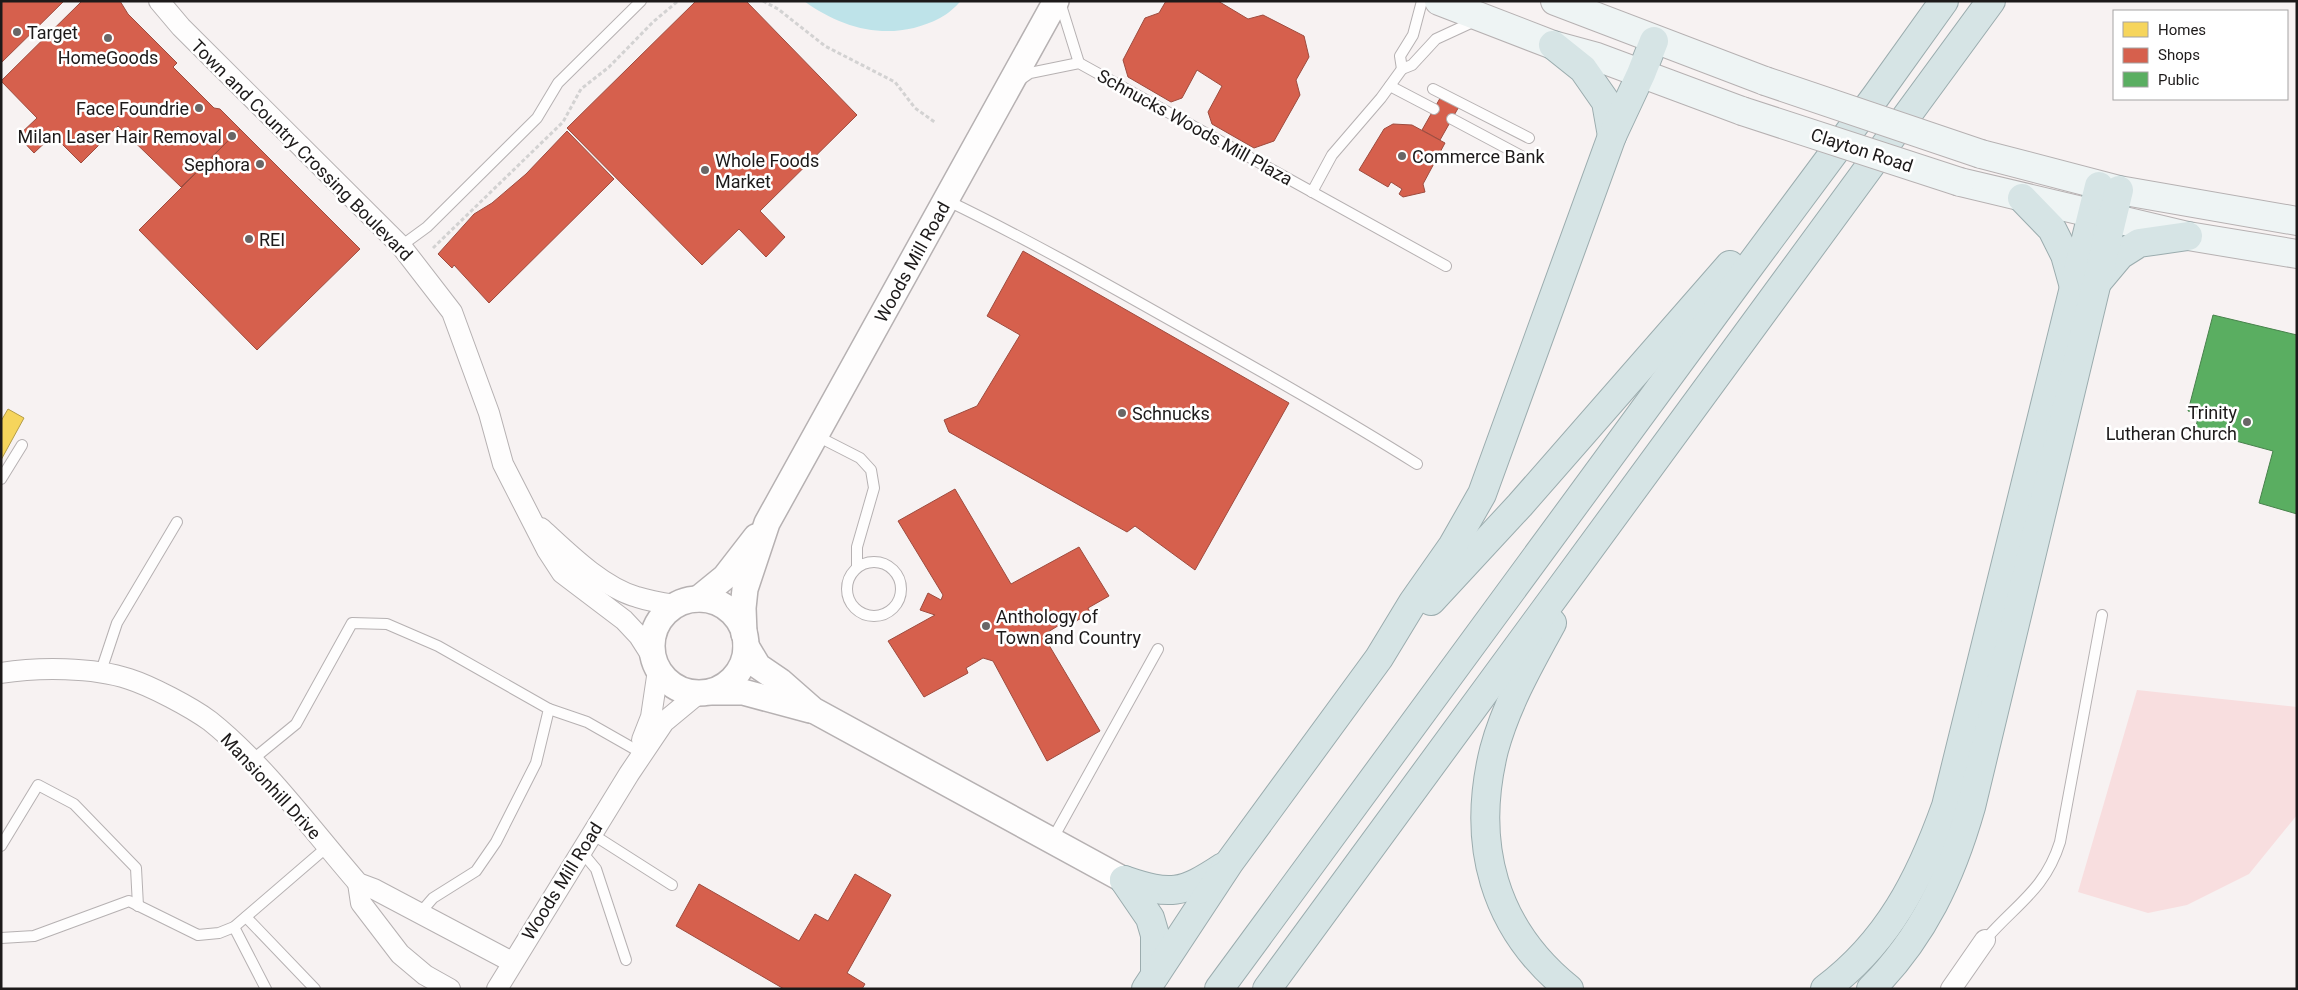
<svg xmlns="http://www.w3.org/2000/svg" width="2298" height="990" viewBox="0 0 2298 990" font-family="Roboto,sans-serif">
<rect width="100%" height="100%" fill="#f7f2f2"/>
<path fill="#f8dedf" d="M2137,690L2297,707V815L2249,874L2187,905L2148,913L2078,892Z"/>
<path fill="#bee3e9" d="M804,1H961C955,7 948,14 940,18C894,42 845,31 804,1Z"/>
<path fill="#f6d55c" stroke="#b59d48" d="M8,409L24,418L1,460V421Z"/>
<g fill="#d6604d" stroke="#9e4b3e">
<path d="M1,1H64L1,63Z"/>
<path d="M82,1H120L128,14L177,63L173,67L214,108L220,109L240,129L181,187L118,126L81,163L53,135L34,153L18,136L37,118L1,81Z"/>
<path d="M696,1H746L857,115L760,211L785,237L766,257L739,229L702,265L567,128Z"/>
<path d="M1166,1H1218L1248,19L1263,15L1304,36L1309,57L1296,80L1300,95L1274,141L1254,148L1212,124L1208,112L1222,86L1197,70L1182,98L1171,102L1128,77L1123,60L1145,18L1159,13Z"/>
<path d="M1443,93L1461,103L1440,140L1422,130Z"/>
<path d="M1393,124L1412,125L1445,143L1423,184L1425,192L1403,197L1399,194L1402,189L1391,182L1388,187L1359,170L1384,129Z"/>
<path d="M240,129L360,249L257,350L139,230Z"/>
<path d="M567,131L614,179L489,303L454,265L452,268L438,254L474,214L492,203L526,174Z"/>
<path d="M1023,251L1289,403L1195,570L1135,526L1127,532L949,432L944,420L977,406L1020,335L987,316Z"/>
<path d="M955,489L1011,584L1079,547L1109,596L1088,608L1090,613L1064,628L1061,624L1043,635L1100,731L1047,761L993,661L983,658L966,668L968,673L924,697L888,641L935,615L920,610L928,593L941,600L943,595L898,521Z"/>
<path d="M855,874L891,895L847,973L865,984L862,989H784L676,926L699,884L799,941L815,914L828,921Z"/>
</g>
<path fill="#5aae61" stroke="#48824c" d="M2213,315L2297,335V514L2259,503L2273,451L2195,430L2199,414L2188,411Z"/>
<g fill="none" stroke-linecap="round" stroke-linejoin="round">
<g stroke="#b6b1b2" stroke-width="12">
<g id="service">
<path d="M1060,2L1079,63"/>
<path d="M1402,69L1412,65L1436,39L1475,21"/>
<path d="M1402,69L1400,56L1413,35L1422,1"/>
<path d="M1020,80L1030,73L1079,63L1446,266"/>
<path d="M1390,86L1434,109"/>
<path d="M1433,89L1529,138"/>
<path d="M1452,119L1527,159"/>
<path d="M1312,192L1332,155L1381,98L1402,69"/>
<path d="M946,200C1025,238 1103,282 1179,325C1259,370 1339,415 1417,464"/>
<path d="M401,246L427,227L537,118L558,83L641,1"/>
<path d="M815,435L860,458L871,470L874,488L857,547V567"/>
<path d="M1,479L22,445"/>
<circle cx="874" cy="589" r="27"/>
<path d="M100,674L117,623L177,522"/>
<path d="M549,709L587,722L638,751"/>
<path d="M252,760L296,724L352,623L387,624L438,646L549,709L536,763L496,842L476,871L433,898L420,913"/>
<path d="M592,834L672,885"/>
<path d="M1052,840L1158,649"/>
<path d="M1,846L38,785L74,804L136,868L138,906"/>
<path d="M581,851L596,869L626,960"/>
<path d="M246,917L315,989"/>
<path d="M234,927L266,989"/>
<path d="M1,938L34,936L129,901L198,935L219,933L234,927L327,847"/>
<path d="M1985,940C2016,904 2045,890 2060,842L2102,615"/>
</g>
</g>
<g stroke="#b6b1b2" stroke-width="22">
<g id="minor">
<path d="M159,1L181,27L401,246L452,312L489,413L503,464L547,550L562,573L624,620L639,636L653,658"/>
<path d="M541,528C567,552 602,587 637,597C649,601 662,603 675,605"/>
<path d="M1,673C38,667 93,667 129,679C151,686 191,707 210,721C264,764 312,830 358,883L374,889L512,962"/>
<path d="M642,740L651,717L658,670"/>
<path d="M358,883L361,903L400,954L425,975L450,989"/>
<path d="M497,989L629,774L664,722L699,693"/>
<path d="M1951,989L1985,940"/>
</g>
</g>
<g stroke="#b6b1b2" stroke-width="28">
<g id="tertiary">
<circle cx="699" cy="646" r="47"/>
<path d="M698,599L725,577L756,537"/>
<path d="M744,634L743,608L745,589L767,523L1056,1"/>
<path d="M746,646L758,666L780,681L813,710L1124,880"/>
<path d="M711,692H743L810,710"/>
</g>
</g>
<g stroke="#b6b1b2" stroke-width="30">
<g id="secondary">
<path d="M1439,1L1553,45L1597,57L1742,111"/>
<path d="M1555,1L1765,81"/>
<path d="M1981,154L2119,190L2297,221"/>
<path d="M1960,182L2188,236L2297,254"/>
</g>
</g>
<g stroke="#9bacae" stroke-width="30">
<g id="trunk">
<path d="M1553,45L1583,69L1606,102L1612,136"/>
<path d="M2022,198L2052,229L2065,255L2074,287"/>
<path d="M2099,280L2120,255L2139,243L2188,236"/>
<path d="M1431,601L1520,505L1730,265"/>
<path d="M1552,623C1530,663 1506,705 1494,750C1471,843 1493,928 1569,989"/>
<path d="M1124,880C1171,896 1182,894 1223,867"/>
<path d="M1124,880L1150,918L1155,935V975"/>
<path d="M1146,989L1229,863L1379,658L1413,602L1453,545L1482,494L1612,136L1641,74L1654,41"/>
<path d="M1219,989L1746,271L1876,96L1944,1"/>
<path d="M1267,989L1991,1"/>
<path d="M1825,989C1888,942 1920,879 1946,806L2099,186"/>
<path d="M1871,989C1923,937 1951,877 1971,807L2119,190"/>
</g>
</g>
<g stroke="#d3d2d2" stroke-width="3" stroke-dasharray="4 2.5" stroke-linecap="butt">
<path d="M763,1L778,9L825,46L895,82L915,108L936,123"/>
<path d="M433,248L563,122L581,89L609,67L653,22L678,1"/>
</g>
<use href="#service" stroke="#fefdfd" stroke-width="10"/>
<use href="#minor" stroke="#fefdfd" stroke-width="20"/>
<use href="#tertiary" stroke="#fefdfd" stroke-width="25"/>
<use href="#secondary" stroke="#eef4f4" stroke-width="28"/>
<use href="#trunk" stroke="#d6e4e5" stroke-width="28"/>
<g stroke="#b6b1b2" stroke-width="30" stroke-linecap="butt">
<g id="secondary-bridge">
<path d="M1765,81L1981,154"/>
<path d="M1742,111L1960,182"/>
</g>
</g>
<use href="#secondary-bridge" stroke="#eef4f4" stroke-width="28"/>
</g>
<g fill="#696666" stroke="#fff" stroke-width="2">
<circle cx="17" cy="32" r="5"/>
<circle cx="108" cy="38" r="5"/>
<circle cx="199" cy="108" r="5"/>
<circle cx="232" cy="136" r="5"/>
<circle cx="1402" cy="156" r="5"/>
<circle cx="260" cy="164" r="5"/>
<circle cx="705" cy="170" r="5"/>
<circle cx="249" cy="239" r="5"/>
<circle cx="1122" cy="413" r="5"/>
<circle cx="2247" cy="422" r="5"/>
<circle cx="986" cy="626" r="5"/>
</g>
<g text-anchor="middle" dominant-baseline="central" stroke-width="5" stroke-linejoin="round" paint-order="stroke">
<g font-size="18" fill="#1d1a1a" stroke="#fff" text-anchor="start">
<text x="27" y="32">Target</text>
<text x="108" y="57" text-anchor="middle">HomeGoods</text>
<text x="189" y="108" text-anchor="end">Face Foundrie</text>
<text x="222" y="136" text-anchor="end">Milan Laser Hair Removal</text>
<text x="1412" y="156">Commerce Bank</text>
<text x="715" y="160">Whole Foods<tspan x="715" dy="21">Market</tspan></text>
<text x="250" y="164" text-anchor="end">Sephora</text>
<text x="259" y="239">REI</text>
<text x="2237" y="412" text-anchor="end">Trinity<tspan x="2237" dy="21">Lutheran Church</tspan></text>
<text x="1132" y="413">Schnucks</text>
<text x="996" y="616">Anthology of<tspan x="996" dy="21">Town and Country</tspan></text>
</g>
<g font-size="18" fill="#1d1a1a" stroke="#fff">
<text transform="translate(1195 127) rotate(29)">Schnucks Woods Mill Plaza</text>
<text transform="translate(302 150) rotate(45)">Town and Country Crossing Boulevard</text>
<text transform="translate(1862 150) rotate(18)">Clayton Road</text>
<text transform="translate(912 262) rotate(-61)">Woods Mill Road</text>
<text transform="translate(271 786) rotate(47)">Mansionhill Drive</text>
<text transform="translate(562 881) rotate(-58)">Woods Mill Road</text>
</g>
</g>
<rect width="2298" height="990" fill="none" stroke="#1d1a1a" stroke-width="5"/>
<rect x="2113" y="10" width="175" height="90" fill="#ffffff" stroke="#a5a3a3"/>
<rect x="2123" y="22" width="25" height="15" fill="#f6d55c" stroke="#a5a3a3"/>
<text x="2158" y="35" font-size="15" fill="#1d1a1a">Homes</text>
<rect x="2123" y="48" width="25" height="15" fill="#d6604d" stroke="#a5a3a3"/>
<text x="2158" y="60" font-size="15" fill="#1d1a1a">Shops</text>
<rect x="2123" y="72" width="25" height="15" fill="#5aae61" stroke="#a5a3a3"/>
<text x="2158" y="85" font-size="15" fill="#1d1a1a">Public</text>
</svg>
